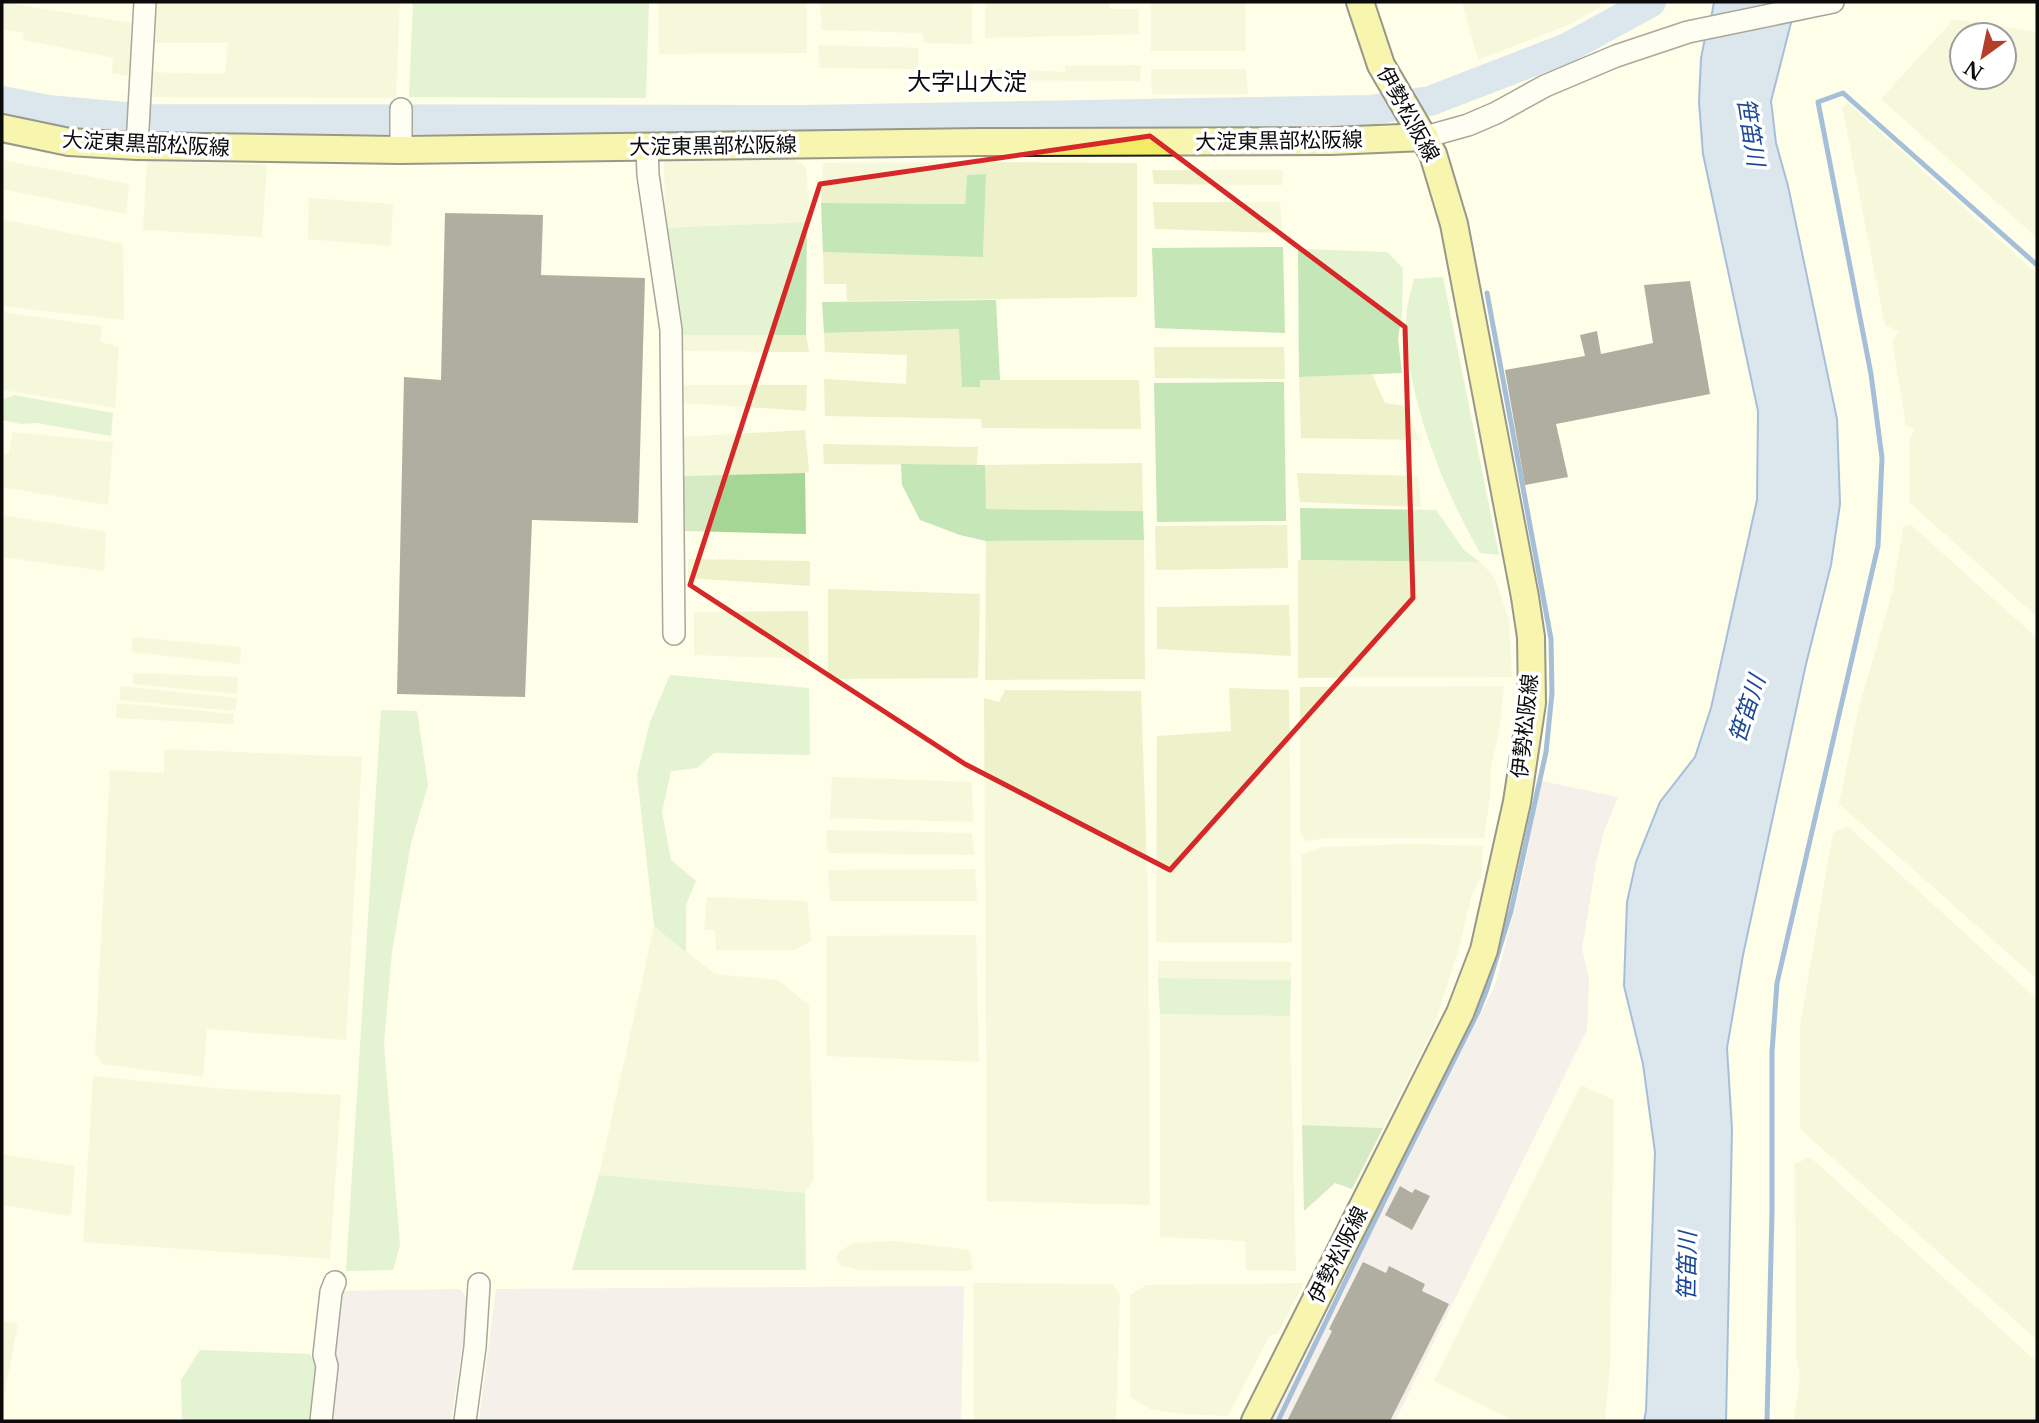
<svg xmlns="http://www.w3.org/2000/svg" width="2039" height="1423" viewBox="0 0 2039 1423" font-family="'Libre Baskerville','Noto Sans JP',serif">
<rect width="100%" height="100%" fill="#fefee9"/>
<g fill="#eadfe9">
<path d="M1541,781L1618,797L1604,831L1596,863L1582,949L1589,980L1587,1030L1395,1421H1272L1495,986L1522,879Z"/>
<path d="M964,1286L961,1421H479L496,1289Z"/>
<path d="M460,1289L469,1301L451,1421H329L341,1291Z"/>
</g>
<g fill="#eef2cb" fill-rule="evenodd">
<path d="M2,2L137,24L132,77L112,73L113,58L23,40L24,33L2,29Z"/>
<path d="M150,2H400L396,98L147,97V72L225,74L228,43H149Z"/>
<path d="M659,2H807V53L659,54Z"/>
<path d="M820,2H972V44L924,43L923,33L822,30Z"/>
<path d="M985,2H1109L1110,9H1139V34L985,38Z"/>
<path d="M1151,2H1245L1246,51H1151Z"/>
<path d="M1462,2H1599L1600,7L1570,24L1478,60Z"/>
<path d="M1954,19L2037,32V238L1881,99ZM1962,35H2004V77H1962Z"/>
<path d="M818,45L919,48L918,69L820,68Z"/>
<path d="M1141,65L1140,81L985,80V68L1066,72L1065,66Z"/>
<path d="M1151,69H1246L1248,94H1152Z"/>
<path d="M1848,103L2037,274V617L1909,502V440L1915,429L1906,425L1892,341L1899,331L1885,325L1842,107Z"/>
<path d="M795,158L806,168L809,205L807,222L665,228L664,159Z"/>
<path d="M2,160L129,184L126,214L2,189Z"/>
<path d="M147,161L267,165L262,237L143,230Z"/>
<path d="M986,162L1137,163V297L847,301L846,284H824L823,252L983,256L986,174L967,175L965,204L821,203L823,163Z"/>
<path d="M1152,170H1282L1283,185L1154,184Z"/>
<path d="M309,198L393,204L391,246L308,239Z"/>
<path d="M1153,202H1280L1282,233L1155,229Z"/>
<path d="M2,219L123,244L124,320L2,306Z"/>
<path d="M2,312L102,326L100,342L119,347L115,408L2,390Z"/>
<path d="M959,329L980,380H1139L1141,429L982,428L981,419L825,416L824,379L906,384L907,355L825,352L824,333Z"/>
<path d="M680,335H806L809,352L683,351Z"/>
<path d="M1154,347H1284L1285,379L1155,378Z"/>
<path d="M1372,374L1385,403L1404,406L1420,440L1301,438L1299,377Z"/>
<path d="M682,385H807L806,411L684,403Z"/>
<path d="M805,430L809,471L805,473L682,476V437Z"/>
<path d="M13,432L113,442L108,505L2,487V453L9,454Z"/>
<path d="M823,444L978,447L977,465L824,464Z"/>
<path d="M1142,463L1143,511L985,509V465Z"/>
<path d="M1297,473L1418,476L1421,507L1300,502Z"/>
<path d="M2,515L106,532L104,571L2,557Z"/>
<path d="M1910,524L2037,638V979L1839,804L1859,707L1892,594L1903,527Z"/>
<path d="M1287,525L1288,568L1156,570L1155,526Z"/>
<path d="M1144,540L1145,679L985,680L986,541Z"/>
<path d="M688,559L810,561V586L688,578Z"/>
<path d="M1298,560L1480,562L1495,578L1509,620L1512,677L1298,678Z"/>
<path d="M828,589L980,594L978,678L828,679Z"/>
<path d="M1289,605L1291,656L1157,649V607Z"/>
<path d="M808,611L809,659L694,655V612Z"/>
<path d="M132,637L241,647L240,664L132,652Z"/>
<path d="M133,673L238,677L237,694L133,684Z"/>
<path d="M120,686L237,698L235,711L120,700Z"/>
<path d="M1504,686L1499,732L1491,766L1490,797L1484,838H1328L1306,841L1300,832V687Z"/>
<path d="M1229,688L1289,690L1292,943L1156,942L1157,736L1231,731Z"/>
<path d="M1005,690L1141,691L1148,896L1150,1205L987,1201L984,698L999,702Z"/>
<path d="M117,703L234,714L233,724L116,718Z"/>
<path d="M164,749L362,757L346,1040L207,1029L203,1077L102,1064L95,1053L110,770L164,773Z"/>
<path d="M832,777L972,782L973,822L830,818Z"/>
<path d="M1847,826L2037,999V1340L1800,1129V1025L1833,833Z"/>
<path d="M826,830L972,833L974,855L828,853Z"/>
<path d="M1411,844L1483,846L1481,877L1472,894L1459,948L1433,1029L1383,1128L1302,1125L1301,855L1323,847Z"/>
<path d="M975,869L977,901H830L828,870Z"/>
<path d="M707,897L807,901L811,941L795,950H716L715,931L704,929Z"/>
<path d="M654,926L715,974L777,980L809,1005L814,1178L805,1193L599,1175Z"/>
<path d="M976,935L979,1062L827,1056V936Z"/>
<path d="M1158,961L1291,962V980L1158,978Z"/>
<path d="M1160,1014L1290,1016L1296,1271L1246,1270L1245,1241L1160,1237Z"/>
<path d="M93,1076L225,1089L341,1095L330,1259L83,1242Z"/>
<path d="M1581,1085L1614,1100L1610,1367L1605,1421H1514L1434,1381Z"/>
<path d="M2,1154L75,1166L71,1216L2,1205Z"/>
<path d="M1810,1157L2037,1362V1421H1794L1800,1377L1796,1355L1795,1164Z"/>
<path d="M895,1241L969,1250L973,1269L968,1271L859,1270L841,1266L836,1258L840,1251L853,1243Z"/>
<path d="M973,1283L1113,1284L1120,1296L1116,1421H974Z"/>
<path d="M1304,1283L1277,1335H1270L1228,1416L1181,1414L1150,1409L1130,1397V1295L1146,1285Z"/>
<path d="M2,1321L18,1323L2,1406Z"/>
</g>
<g fill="#c5e6b6">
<path d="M413,2H649L646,98L409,97Z"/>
<path d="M986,174L983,257L823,252L821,203L965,204L967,175Z"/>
<path d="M807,222L806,335H680L665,228Z"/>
<path d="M1283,247L1285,333L1155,328L1152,248Z"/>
<path d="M1298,249L1387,252L1403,268L1402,314L1398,339L1402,373L1299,377Z"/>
<path d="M1443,277L1499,555L1480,553C1443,488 1406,397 1406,321C1406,307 1411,292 1414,279Z"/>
<path d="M996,300L1000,380H980V387H962L959,329L824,333L822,302Z"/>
<path d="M1284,382L1286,521L1157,522L1154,383Z"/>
<path d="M14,395L113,413L111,436L37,423L21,424L2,420V400Z"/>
<path d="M901,464L985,465L986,509L1143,511L1144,540L986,541L960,535L920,520L902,485Z"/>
<path d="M1300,508L1436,510L1464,550L1480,562L1301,560Z"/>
<path d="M670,675L809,688L810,755L714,753L697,768L671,771L662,812L671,860L696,881L686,905V952L654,926L637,775L650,722Z"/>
<path d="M381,710L417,711L428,785L411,843L392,952L384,1044L400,1245L393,1270L346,1271Z"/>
<path d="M1158,978L1291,980L1290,1016L1160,1014Z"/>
<path d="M599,1175L805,1193L806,1270H572Z"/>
<path d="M200,1350L310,1354L319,1371L314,1421H182L181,1380Z"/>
</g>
<g fill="#a6d696">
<path d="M805,473L806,534L685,531L682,476Z"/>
<path d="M1302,1125L1383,1128L1352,1189L1335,1183L1304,1211Z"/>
</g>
<g fill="#b1cdf2" stroke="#3c73c6" stroke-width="2">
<path d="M1698,2H1788L1711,19L1714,2Z"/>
<path d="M1792,19L1771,101L1776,143L1788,186L1837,419L1840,504L1831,565L1806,664L1743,955L1727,1048L1732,1129L1726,1421H1644L1646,1411L1655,1152L1643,1064L1624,986L1627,902L1636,862L1660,802L1695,757L1711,708L1757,500L1758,411L1703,154L1699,102L1701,58L1705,38Z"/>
</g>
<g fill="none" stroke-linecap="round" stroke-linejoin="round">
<g stroke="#3c73c6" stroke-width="5">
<path d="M1278,1421L1402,1164L1478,1012L1487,989L1511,911L1546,752L1552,693L1551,639L1487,293"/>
<path d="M1767,1421L1772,1212V1052L1777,983L1878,546L1882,458L1871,374L1818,102L1843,93L2037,265"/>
</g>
<path stroke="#b1cdf2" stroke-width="30" d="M2,101L48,110L147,119L806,120L1371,110L1430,101L1567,48L1651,2"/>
</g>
<g fill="#534e48">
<path d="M445,213L543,215L541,275L645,278L638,523L532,520L525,697L397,694L404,377L441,380Z"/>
<path d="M1690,281L1710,394L1556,424L1568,477L1525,485L1505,370L1585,356L1580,335L1597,331L1601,354L1653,343L1644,285Z"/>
<path d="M1400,1186L1412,1193L1415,1189L1430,1196L1412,1230L1385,1215Z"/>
<path d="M1363,1262L1386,1273L1389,1266L1425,1284L1422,1291L1449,1304L1390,1421H1287L1332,1331L1329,1329Z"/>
</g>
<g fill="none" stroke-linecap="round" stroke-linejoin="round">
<g stroke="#3e3e3e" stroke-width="24">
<g id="minor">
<path d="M1425,137L1468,125L1496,113L1545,86L1616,56L1688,32L1833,2"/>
<path d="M137,146L145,2"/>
<path d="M647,147L648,175L671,330L674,634"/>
<path d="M401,150V109"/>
<path d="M321,1421L327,1366L324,1355L331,1292L335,1282"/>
<path d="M465,1421L475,1347L479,1284"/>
</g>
</g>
<g stroke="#1c1c1c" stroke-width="30">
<g id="major">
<path d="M2,128L69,142L137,146L401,150L980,142L1331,141L1425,137"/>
<path d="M1255,1421L1460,1013L1484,950L1517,802L1532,703L1531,637L1525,597L1454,224L1433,154L1381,65L1360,2"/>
</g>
</g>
<use href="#minor" stroke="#fff" stroke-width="21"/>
<use href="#major" stroke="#f2eb66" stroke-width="26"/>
</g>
<path d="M0 0H2039V1423H0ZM1150,136L1405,327L1413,598L1170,870L965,764L690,585L820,184Z" fill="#fefee9" fill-opacity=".55" fill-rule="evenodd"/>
<path fill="none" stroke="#d62828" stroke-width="5" stroke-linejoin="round" d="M1150,136L1405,327L1413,598L1170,870L965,764L690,585L820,184Z"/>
<g text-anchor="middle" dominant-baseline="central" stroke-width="7" stroke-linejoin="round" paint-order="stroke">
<g font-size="21" fill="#0b0b0b" stroke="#fff">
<text transform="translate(1408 114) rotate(61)">伊勢松阪線</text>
<text transform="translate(1279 141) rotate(-1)">大淀東黒部松阪線</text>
<text transform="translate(146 144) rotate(3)">大淀東黒部松阪線</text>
<text transform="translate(713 146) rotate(-1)">大淀東黒部松阪線</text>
<text transform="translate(1525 726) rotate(-84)">伊勢松阪線</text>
<text transform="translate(1338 1255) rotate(-63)">伊勢松阪線</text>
</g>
<g font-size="23" font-style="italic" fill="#1b4895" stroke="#fff">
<text transform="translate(1751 132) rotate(81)">笹笛川</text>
<text transform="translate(1747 709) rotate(-72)">笹笛川</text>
<text transform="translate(1687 1266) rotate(-89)">笹笛川</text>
</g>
<g font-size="24" fill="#0b0b0b" stroke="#fff">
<text x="967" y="81">大字山大淀</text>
</g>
</g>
<rect width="2039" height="1423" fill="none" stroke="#0b0b0b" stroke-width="7"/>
<g transform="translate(1983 56) rotate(213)"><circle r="33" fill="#ffffff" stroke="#9d9d9d" stroke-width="2"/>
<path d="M0-5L12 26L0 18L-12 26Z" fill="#b33f2b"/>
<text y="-10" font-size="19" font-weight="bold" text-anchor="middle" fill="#0b0b0b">N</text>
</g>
</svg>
